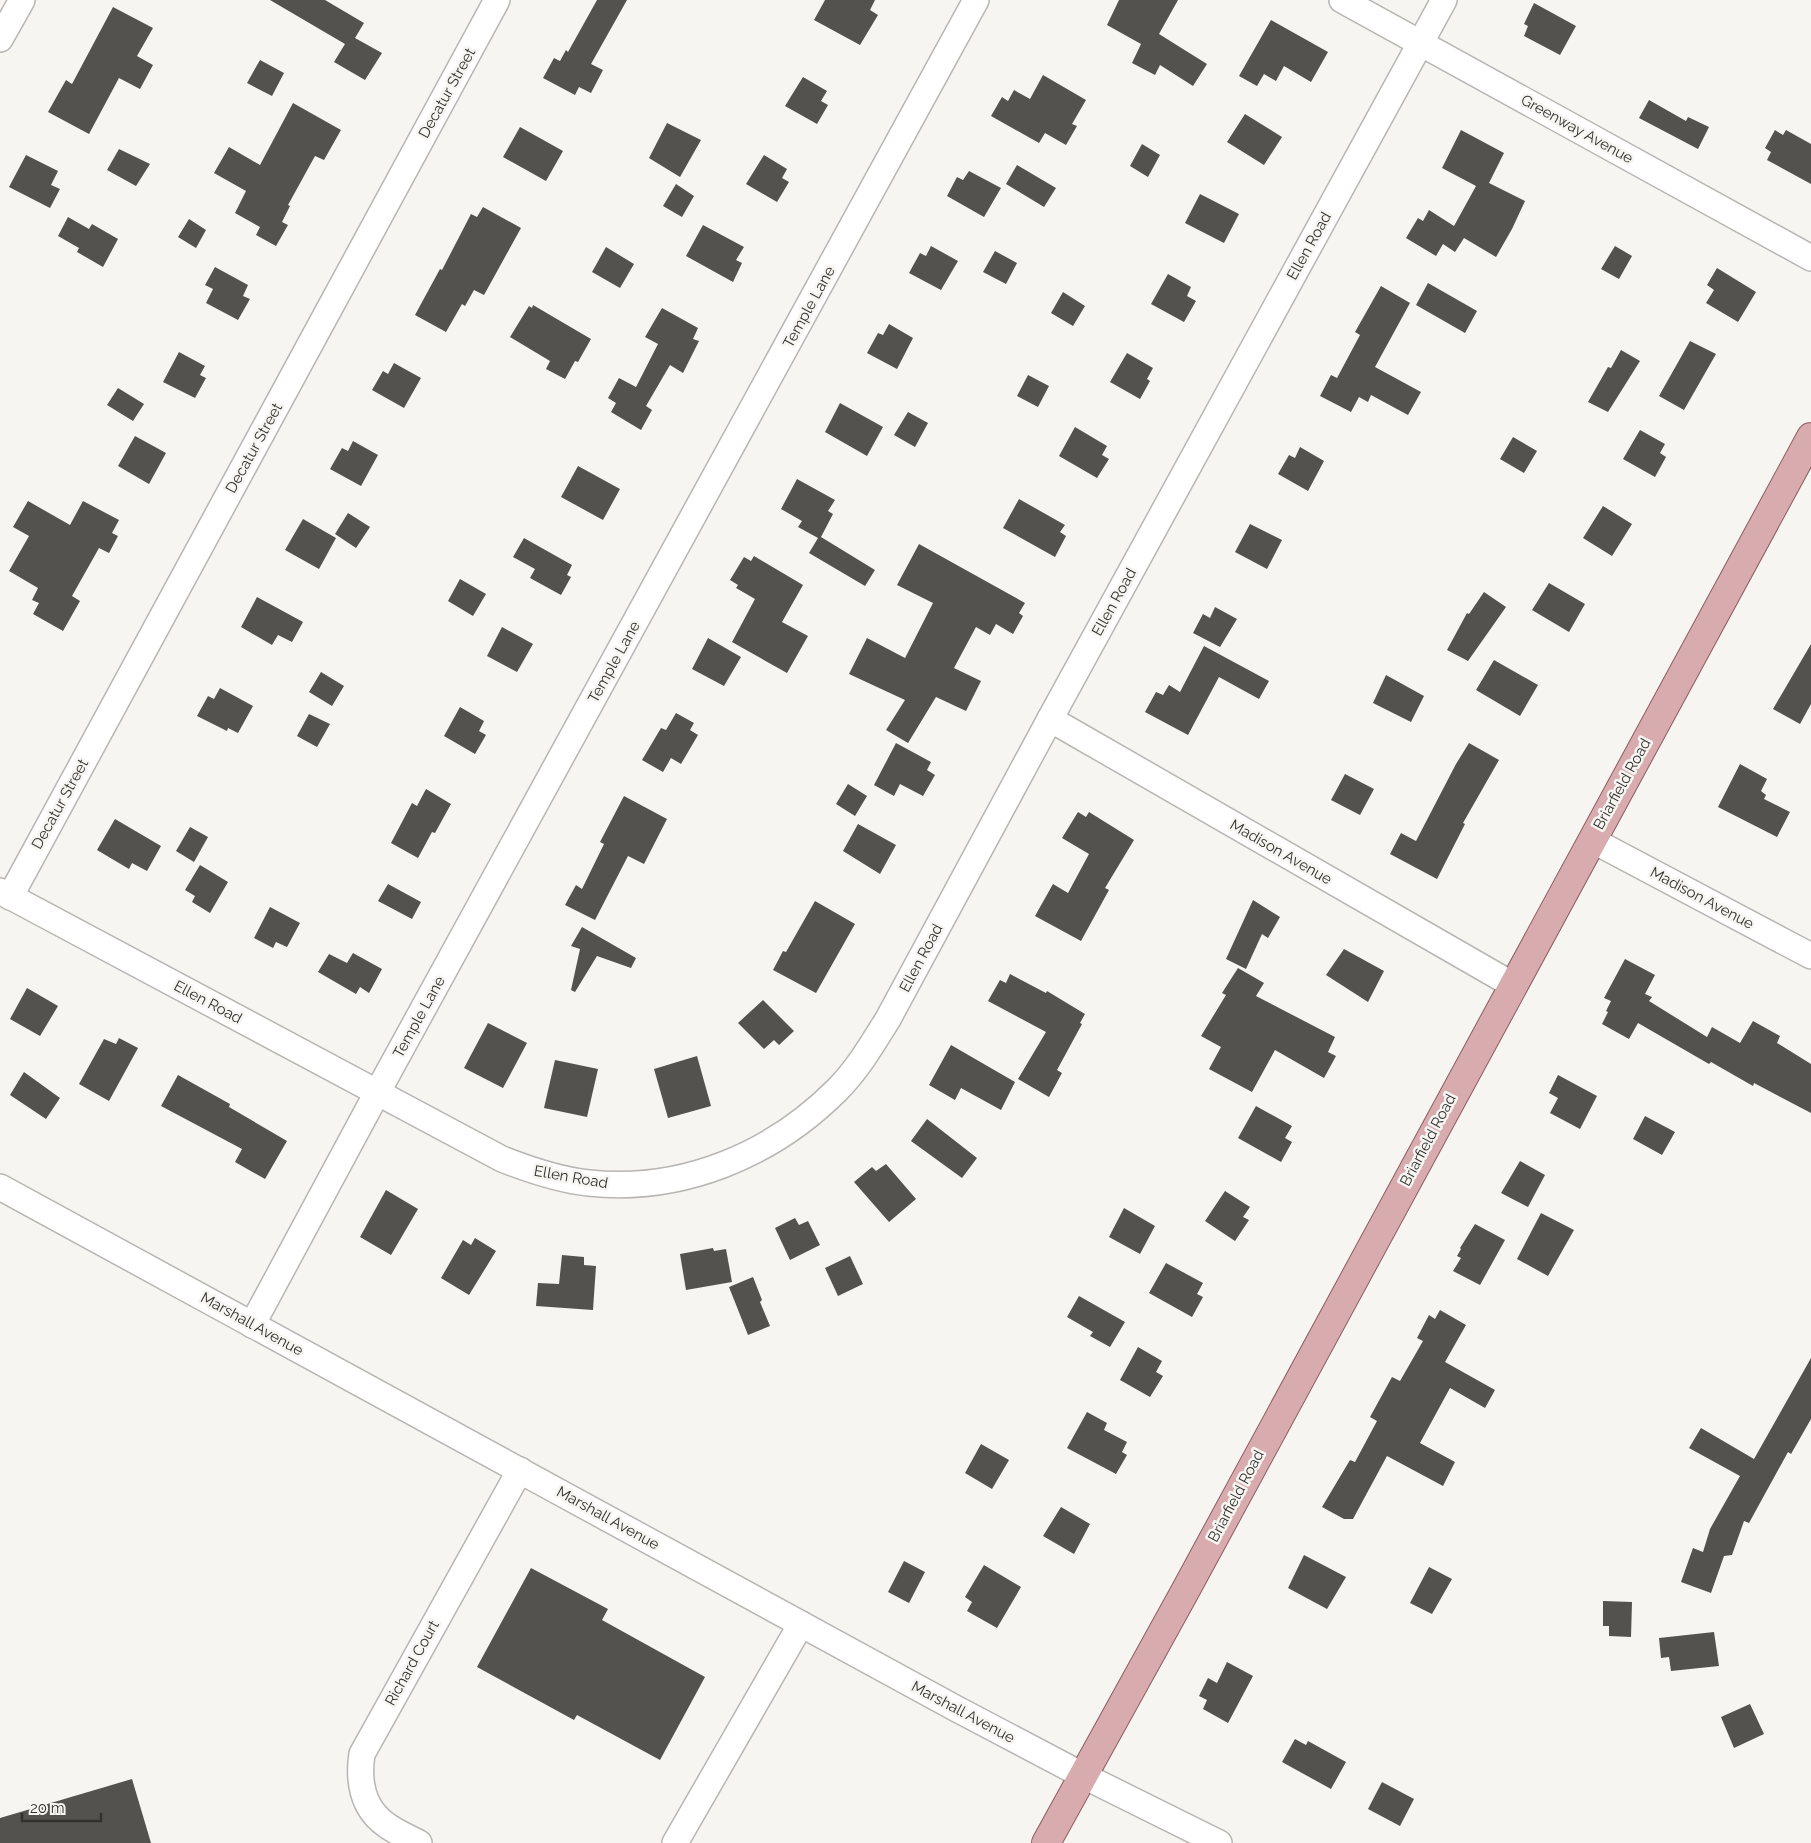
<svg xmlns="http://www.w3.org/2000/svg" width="1811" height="1843" viewBox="0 0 1811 1843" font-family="Raleway,sans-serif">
<rect width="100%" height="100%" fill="#f7f5f1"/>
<g fill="#54524f">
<path d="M270,0H325L364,23L355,38L382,53L365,80L334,62L345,44Z"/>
<path d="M597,0H627L591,64L603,70L591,93L579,87L575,95L543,78L554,58L560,61L566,50L568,52Z"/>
<path d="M825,0H875L870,10L878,15L860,45L814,20Z"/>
<path d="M1119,0H1178L1159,34L1207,64L1193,86L1160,65L1155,75L1132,63L1141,44L1107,25Z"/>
<path d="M1534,3L1576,26L1560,55L1524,36L1528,26L1524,24Z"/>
<path d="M113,7L153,28L137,56L153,65L140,89L119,78L89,134L48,112L66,80L72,84Z"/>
<path d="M1271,20L1328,52L1311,82L1284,66L1276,81L1264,74L1257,86L1239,76Z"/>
<path d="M260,60L284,73L272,96L247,83Z"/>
<path d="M1043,75L1086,100L1072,124L1077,126L1066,145L1045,133L1039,143L991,116L1002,97L1008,101L1014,90L1030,99Z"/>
<path d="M803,77L827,91L821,101L828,105L817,124L785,106Z"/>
<path d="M1649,100L1686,121L1688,117L1709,127L1698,149L1639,118Z"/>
<path d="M293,103L341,130L324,160L315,156L288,205L290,206L282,222L288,225L276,246L256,235L260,227L235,213L246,191L214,173L229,147L260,165Z"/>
<path d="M1245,114L1282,137L1264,165L1227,142Z"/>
<path d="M667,123L701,140L680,177L649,158Z"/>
<path d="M520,127L563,151L546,181L503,157Z"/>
<path d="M1461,130L1504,153L1489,183L1525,201L1512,229L1496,257L1464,238L1455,252L1443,244L1436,256L1406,238L1418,218L1423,221L1429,210L1454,226L1476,186L1442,168Z"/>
<path d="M1775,130L1783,135L1786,130L1811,144V184L1767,160L1771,152L1765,148Z"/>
<path d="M1142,144L1160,155L1148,177L1130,166Z"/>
<path d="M119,149L150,164L136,186L107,170Z"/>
<path d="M26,155L58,171L51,185L60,189L50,208L9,187Z"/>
<path d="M764,155L787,169L782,178L789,182L777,202L746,184Z"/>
<path d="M1017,165L1056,188L1044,207L1006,184Z"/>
<path d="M969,171L1001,188L984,217L947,196L957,177L963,180Z"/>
<path d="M676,184L694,196L682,217L663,206Z"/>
<path d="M1200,194L1239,214L1224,243L1185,223Z"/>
<path d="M483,207L521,228L484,295L474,290L465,306L462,304L446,332L415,315L440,269L442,270L471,214L477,217Z"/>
<path d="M68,217L89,229L92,224L118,239L103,267L77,252L79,248L58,236Z"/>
<path d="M189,219L206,230L196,248L178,237Z"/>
<path d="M703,225L744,247L736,260L742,263L733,282L686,256Z"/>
<path d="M931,246L958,261L941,290L909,273L920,253L926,256Z"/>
<path d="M1615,246L1632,256L1619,279L1601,269Z"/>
<path d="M606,247L634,264L620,288L592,272Z"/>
<path d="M995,251L1017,263L1006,284L983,272Z"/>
<path d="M215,267L248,285L243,296L250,299L238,320L206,303L213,289L205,285Z"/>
<path d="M1717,268L1756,292L1738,322L1706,303L1714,290L1707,285Z"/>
<path d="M1168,274L1191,287L1187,296L1196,301L1184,322L1151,304Z"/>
<path d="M1428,283L1477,311L1465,333L1416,305Z"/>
<path d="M1381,286L1410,303L1375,367L1421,392L1408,415L1371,395L1368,402L1359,397L1351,412L1320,396L1331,375L1337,378L1360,335L1355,332Z"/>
<path d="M1063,292L1085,306L1073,326L1051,313Z"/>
<path d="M533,305L591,339L578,362L575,361L565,379L546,369L550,361L510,337L529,306L532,308Z"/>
<path d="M662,308L698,328L693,339L699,341L683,373L670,365L646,406L652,410L641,430L611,412L616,403L608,398L619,378L636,387L658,344L645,337Z"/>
<path d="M889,324L913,338L897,369L867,353L878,333L883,335Z"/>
<path d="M1690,341L1716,354L1684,410L1659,396Z"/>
<path d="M1621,350L1640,361L1608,412L1588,402L1608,367L1611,368Z"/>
<path d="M179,352L205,366L200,375L206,378L195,398L163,382Z"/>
<path d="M1127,353L1153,368L1147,379L1150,381L1140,399L1110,382Z"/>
<path d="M394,363L421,378L404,408L372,390L383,371L388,374Z"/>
<path d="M1028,375L1049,386L1038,407L1017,396Z"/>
<path d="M118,388L144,404L133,421L107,405Z"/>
<path d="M840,403L883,427L867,456L825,432Z"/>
<path d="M908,412L928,423L915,447L894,435Z"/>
<path d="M1075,427L1107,446L1102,455L1109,459L1097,478L1059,456Z"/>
<path d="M1640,430L1665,444L1660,453L1666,457L1655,477L1623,459Z"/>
<path d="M135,436L166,453L149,484L118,466Z"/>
<path d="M1513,437L1537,451L1524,473L1500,459Z"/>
<path d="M353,441L378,455L361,486L330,469L342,448L348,451Z"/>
<path d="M1300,447L1324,461L1308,491L1278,474L1289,455L1295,458Z"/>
<path d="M578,466L620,489L603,520L561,497Z"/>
<path d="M797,479L835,500L828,511L833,514L821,537L875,570L865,586L809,553L818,538L798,527L802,521L781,509Z"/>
<path d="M1019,499L1065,525L1060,532L1066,536L1055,557L1003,528Z"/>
<path d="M28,501L70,525L83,501L119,520L112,533L118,536L109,553L99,548L72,596L80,601L63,631L33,614L39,603L32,600L38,588L9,571L29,536L13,527Z"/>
<path d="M1603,506L1632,524L1612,556L1583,538Z"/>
<path d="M348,513L370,527L356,548L335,534Z"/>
<path d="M303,519L336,538L319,569L285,550Z"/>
<path d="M1250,524L1282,540L1267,569L1235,552Z"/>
<path d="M524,538L572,565L567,575L571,577L561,595L530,578L535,569L513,557Z"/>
<path d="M919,544L1025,603L1019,613L1023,616L1013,634L996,624L990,635L976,627L954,668L981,681L966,711L936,697L908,743L886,730L905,700L849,674L867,638L905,658L933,603L897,585Z"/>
<path d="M754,556L803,585L782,622L808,636L787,673L732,642L755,599L736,588L738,585L730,580L744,557L751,561Z"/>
<path d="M460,579L486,594L473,616L448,601Z"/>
<path d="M1549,583L1585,604L1569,632L1532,610Z"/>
<path d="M1484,592L1506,607L1468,661L1447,650L1467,613L1469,614Z"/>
<path d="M257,597L303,622L292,642L278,635L272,645L241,627Z"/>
<path d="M1215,607L1237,619L1220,647L1193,633L1203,614L1210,618Z"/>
<path d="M502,627L533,644L517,672L487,656Z"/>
<path d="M708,638L741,657L724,686L692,669Z"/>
<path d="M1811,644V704L1800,724L1773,709Z"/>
<path d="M1204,646L1269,681L1259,699L1219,677L1188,735L1145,712L1156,692L1163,695L1169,685L1180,692Z"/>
<path d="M1494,660L1538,685L1520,716L1476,690Z"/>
<path d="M321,672L344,686L332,706L309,692Z"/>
<path d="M1386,675L1424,696L1411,722L1373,703Z"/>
<path d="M220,688L253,706L238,733L228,728L227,731L197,716L208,696L214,699Z"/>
<path d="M460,707L484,721L479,731L486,735L475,754L444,736Z"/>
<path d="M676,713L694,723L690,730L698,735L681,764L671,758L663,772L642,760L661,728L666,730Z"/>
<path d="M309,714L330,724L317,747L297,736Z"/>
<path d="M896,743L931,762L927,770L935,775L923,796L900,784L894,796L874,785Z"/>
<path d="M1469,743L1499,760L1463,823L1465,824L1437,879L1390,854L1401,833L1416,841L1456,764Z"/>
<path d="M1740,764L1767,779L1761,791L1766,795L1764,799L1790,812L1777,837L1718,807Z"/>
<path d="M1345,774L1374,789L1360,815L1331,800Z"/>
<path d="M848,784L867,796L855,816L836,804Z"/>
<path d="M426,789L451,804L435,833L432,832L418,858L391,843L412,803L417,806Z"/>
<path d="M624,796L667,819L644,864L628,856L595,920L565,905L576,885L582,889L604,844L600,842Z"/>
<path d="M1078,812L1086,817L1089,812L1134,840L1105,888L1109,890L1081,941L1035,916L1053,884L1068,893L1089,854L1062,838Z"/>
<path d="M115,819L161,846L147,871L132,863L129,869L97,850Z"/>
<path d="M858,824L896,845L880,874L843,851Z"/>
<path d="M190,827L208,837L194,862L176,851Z"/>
<path d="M200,865L228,882L210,913L192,902L195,896L185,890Z"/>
<path d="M388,884L421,902L412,919L378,901Z"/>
<path d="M1253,900L1280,917L1268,938L1262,934L1246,969L1226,959Z"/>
<path d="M815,901L855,924L816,993L773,970L783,951L786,952Z"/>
<path d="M270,907L300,923L287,947L276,942L273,948L254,938Z"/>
<path d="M582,927L636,958L631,968L597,956L575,992L571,990L580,949L571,946Z"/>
<path d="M1344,949L1384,971L1368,1002L1326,975Z"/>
<path d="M353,953L382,969L369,993L360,987L356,994L318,972L329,954L347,963Z"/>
<path d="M1625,959L1655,975L1645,994L1652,997L1649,1001L1707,1037L1712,1027L1740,1043L1753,1021L1780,1036L1777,1043L1811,1064V1113L1754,1083L1753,1086L1711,1062L1709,1064L1638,1023L1629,1039L1602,1024L1608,1012L1606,1011L1611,1001L1604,998Z"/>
<path d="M1238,968L1264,983L1256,996L1335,1037L1328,1052L1336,1056L1324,1078L1275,1050L1252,1092L1209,1069L1221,1047L1201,1036L1226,995L1222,993Z"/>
<path d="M1010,974L1046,993L1047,991L1085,1014L1080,1023L1082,1024L1057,1070L1062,1073L1049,1097L1018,1079L1046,1032L988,1001L1000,980L1006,983Z"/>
<path d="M27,988L58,1006L40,1036L10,1019Z"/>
<path d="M763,1000L794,1031L779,1045L774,1040L764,1049L738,1023Z"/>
<path d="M488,1023L527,1043L503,1088L464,1068Z"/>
<path d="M119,1038L138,1048L109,1101L79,1084L104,1039L116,1044Z"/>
<path d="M951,1045L1015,1082L1001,1110L961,1088L955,1100L929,1085Z"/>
<path d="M697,1056L711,1106L668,1118L654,1069Z"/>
<path d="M555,1060L598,1069L587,1117L544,1108Z"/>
<path d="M24,1072L60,1098L46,1119L10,1095Z"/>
<path d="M178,1075L230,1104L229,1107L287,1141L265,1179L235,1162L242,1149L161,1106Z"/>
<path d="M1558,1075L1597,1096L1580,1129L1550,1113L1558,1098L1549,1093Z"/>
<path d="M1256,1106L1292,1126L1285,1138L1292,1142L1281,1162L1238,1138Z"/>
<path d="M1645,1116L1675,1132L1662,1155L1633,1139Z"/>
<path d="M927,1119L977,1158L962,1178L911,1141Z"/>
<path d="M1520,1161L1545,1175L1528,1207L1501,1193Z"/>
<path d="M886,1164L916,1199L889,1222L854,1182L872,1167L876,1171Z"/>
<path d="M386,1190L418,1209L391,1255L360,1237Z"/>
<path d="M1225,1191L1250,1207L1243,1217L1249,1220L1235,1241L1205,1221Z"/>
<path d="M1124,1208L1155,1226L1140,1254L1109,1237Z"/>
<path d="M1541,1213L1574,1230L1548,1276L1517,1259Z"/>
<path d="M795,1218L799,1225L808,1221L820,1245L790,1260L775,1228Z"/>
<path d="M1475,1224L1505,1240L1480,1285L1453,1271L1461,1258L1457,1256L1461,1249L1460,1248Z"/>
<path d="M475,1238L496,1251L469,1295L441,1278L463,1240L471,1245Z"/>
<path d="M713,1248L714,1251L726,1249L732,1282L686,1290L680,1254Z"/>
<path d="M562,1255L584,1257V1265L596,1266L593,1310L536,1306L538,1283L559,1284Z"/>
<path d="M850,1256L863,1284L838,1296L825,1268Z"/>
<path d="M1166,1263L1203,1283L1197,1294L1203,1297L1192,1317L1149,1293Z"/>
<path d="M753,1277L762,1300L760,1302L770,1326L748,1335L729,1287Z"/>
<path d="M1079,1296L1125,1322L1110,1347L1090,1336L1093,1332L1067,1317Z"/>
<path d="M1440,1310L1466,1325L1445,1362L1495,1390L1485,1408L1450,1388L1420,1443L1455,1462L1443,1486L1387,1456L1353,1519H1344L1322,1507L1350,1460L1355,1462L1377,1421L1370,1417L1392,1377L1400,1381L1423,1341L1417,1338L1429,1315L1435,1319Z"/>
<path d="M1138,1347L1162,1361L1156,1372L1163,1376L1150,1397L1120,1380Z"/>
<path d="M1811,1358V1419L1791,1454L1788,1452L1749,1523L1744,1521L1732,1555L1724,1556L1711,1593L1681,1582L1693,1548L1703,1552L1710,1529L1740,1476L1689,1448L1701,1428L1754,1459Z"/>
<path d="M1087,1412L1107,1423L1104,1430L1127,1442L1122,1452L1127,1455L1116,1474L1067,1448Z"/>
<path d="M981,1444L1009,1460L992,1489L965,1473Z"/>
<path d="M1061,1507L1090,1524L1074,1554L1043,1536Z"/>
<path d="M1304,1555L1346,1577L1327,1609L1288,1588Z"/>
<path d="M904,1561L925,1572L909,1603L888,1592Z"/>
<path d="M984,1565L1021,1587L997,1628L967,1611L972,1602L965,1597Z"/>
<path d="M1429,1567L1452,1579L1432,1614L1410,1603Z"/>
<path d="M531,1568L608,1609L602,1620L705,1677L660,1760L577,1715L574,1720L477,1667Z"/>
<path d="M1603,1601L1632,1602L1631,1637L1609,1636V1626H1603Z"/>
<path d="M1714,1632L1719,1666L1671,1671L1669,1657L1661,1658L1659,1638Z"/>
<path d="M1227,1662L1253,1676L1228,1723L1203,1709L1207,1700L1199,1696L1208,1678L1217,1683Z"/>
<path d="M1750,1704L1764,1734L1734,1748L1721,1717Z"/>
<path d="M1295,1739L1306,1745L1308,1741L1346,1762L1331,1789L1282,1762Z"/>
<path d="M132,1779L151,1843H0V1818Z"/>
<path d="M1382,1782L1414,1799L1400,1826L1368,1809Z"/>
</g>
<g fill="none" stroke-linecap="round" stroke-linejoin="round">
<g stroke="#b8b6b3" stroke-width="28">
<g id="minor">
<path d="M1342,0L1811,258"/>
<path d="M0,39L22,0"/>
<path d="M1050,719L1513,985"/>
<path d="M1592,840L1811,956"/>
<path d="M0,891L502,1159C530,1170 559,1180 589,1183C682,1193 772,1155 837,1090C858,1069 873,1043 888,1019L1050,719L1444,0"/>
<path d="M10,897L497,0"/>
<path d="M0,1187L955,1708L1084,1776L1219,1843"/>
<path d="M252,1325L377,1093L976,0"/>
<path d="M419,1843C408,1837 395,1832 385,1824C362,1807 358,1780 362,1754L520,1470"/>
<path d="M675,1843L801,1624"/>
</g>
</g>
<g stroke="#8d5c5f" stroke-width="30">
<path id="major" d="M1046,1843L1183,1595L1811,437"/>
</g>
<use href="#minor" stroke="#fff" stroke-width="25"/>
<use href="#major" stroke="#d8abaf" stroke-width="28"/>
</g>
<g text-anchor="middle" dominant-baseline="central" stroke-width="5" stroke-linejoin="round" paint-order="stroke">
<g font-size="15" fill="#32312f" stroke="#f7f5f1">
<text transform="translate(447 93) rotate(-61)">Decatur Street</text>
<text transform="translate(1577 129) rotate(29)">Greenway Avenue</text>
<text transform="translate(1309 246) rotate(-61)">Ellen Road</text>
<text transform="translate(809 307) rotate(-61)">Temple Lane</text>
<text transform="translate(254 448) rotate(-61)">Decatur Street</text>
<text transform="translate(1114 602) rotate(-61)">Ellen Road</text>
<text transform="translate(614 662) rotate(-61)">Temple Lane</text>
<text transform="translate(1622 784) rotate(-61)">Briarfield Road</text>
<text transform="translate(60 804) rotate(-61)">Decatur Street</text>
<text transform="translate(1281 852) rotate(30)">Madison Avenue</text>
<text transform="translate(1702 898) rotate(28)">Madison Avenue</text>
<text transform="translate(921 958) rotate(-62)">Ellen Road</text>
<text transform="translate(208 1002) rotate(28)">Ellen Road</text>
<text transform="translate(419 1017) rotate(-61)">Temple Lane</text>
<text transform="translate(1428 1140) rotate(-62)">Briarfield Road</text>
<text transform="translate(571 1177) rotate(10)">Ellen Road</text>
<text transform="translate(252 1324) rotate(29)">Marshall Avenue</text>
<text transform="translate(1236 1496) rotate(-62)">Briarfield Road</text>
<text transform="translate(608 1518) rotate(29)">Marshall Avenue</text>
<text transform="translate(412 1663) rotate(-61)">Richard Court</text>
<text transform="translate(963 1712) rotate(28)">Marshall Avenue</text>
</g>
</g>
<path d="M22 1813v8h79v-8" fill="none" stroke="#32312f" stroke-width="2.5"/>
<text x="30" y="1813" font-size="15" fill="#32312f" stroke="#f7f5f1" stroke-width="4" paint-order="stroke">20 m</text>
</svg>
